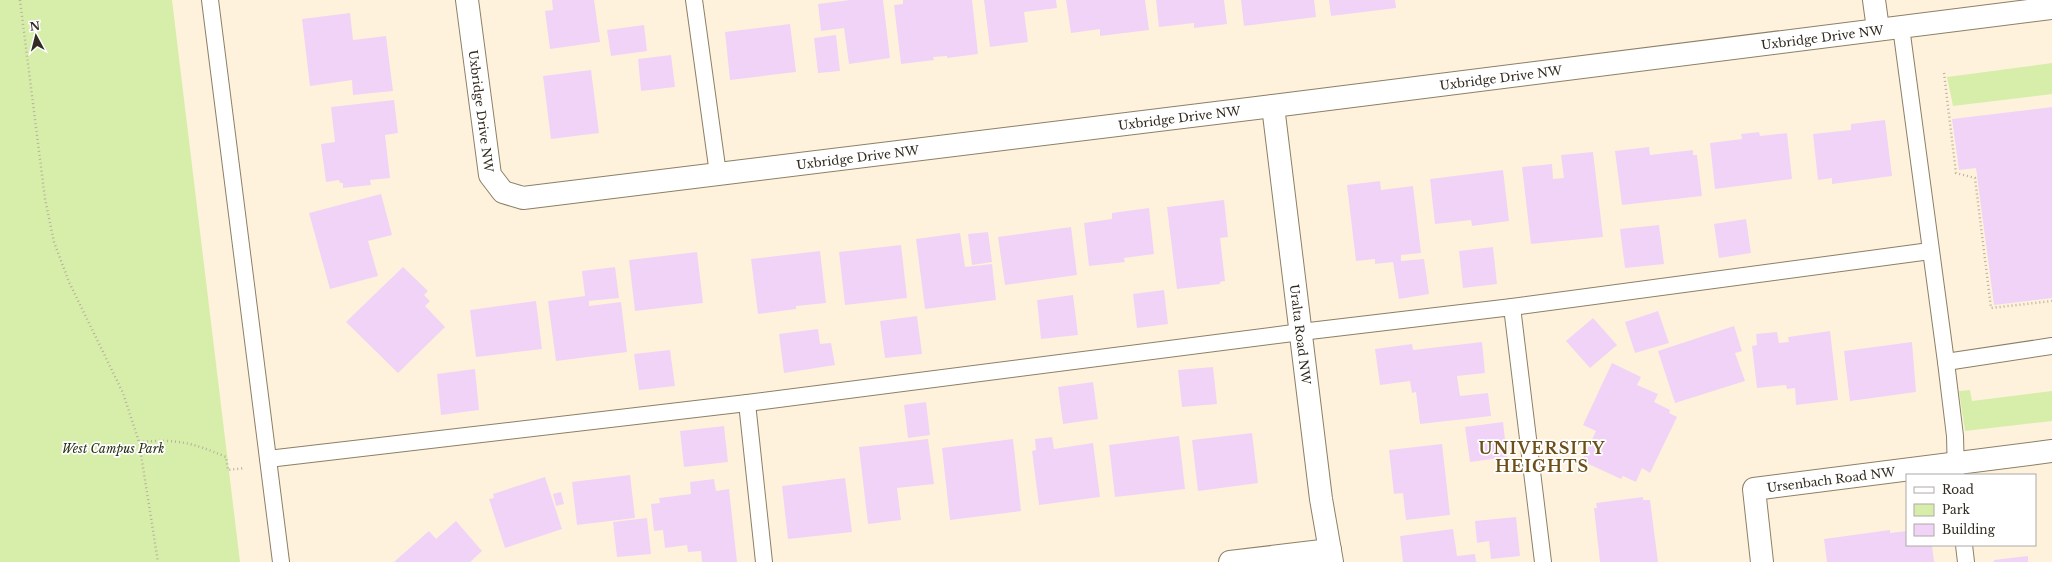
<svg xmlns="http://www.w3.org/2000/svg" width="2052" height="562" viewBox="0 0 2052 562" font-family="'Libre Baskerville',serif">
<rect width="100%" height="100%" fill="#fef2dc"/>
<g fill="#d7eeaa">
<path d="M0,0H172L240,562H0Z"/>
<path d="M2052,63V94L1953,106L1947,77Z"/>
<path d="M1970,390L1972,401L2052,391V421L1965,431L1959,391Z"/>
</g>
<g fill="#f1d3f7">
<path d="M552,0H594L600,42L550,49L545,11L553,10Z"/>
<path d="M850,0H883L890,58L849,64L844,28L821,31L818,4Z"/>
<path d="M903,0H972L978,54L947,58V56L933,57L934,60L901,64L894,5L903,4Z"/>
<path d="M984,0H1056L1057,8L1024,12L1028,42L990,47Z"/>
<path d="M1066,0H1145L1149,30L1100,36V29L1071,33Z"/>
<path d="M1156,0H1224L1227,24L1194,28V23L1159,27Z"/>
<path d="M1241,0H1314L1316,17L1244,26Z"/>
<path d="M1329,0H1395L1396,8L1331,16Z"/>
<path d="M350,13L353,40L386,36L393,91L353,95L352,80L310,86L302,19Z"/>
<path d="M790,24L796,72L730,80L725,32Z"/>
<path d="M644,25L647,51L611,56L607,30Z"/>
<path d="M836,35L840,71L818,73L814,38Z"/>
<path d="M671,55L675,87L641,91L638,59Z"/>
<path d="M591,70L599,133L551,139L543,76Z"/>
<path d="M394,100L398,133L385,135L390,178L370,180L371,185L343,188V183H340L339,180L326,182L321,144L335,142L331,107Z"/>
<path d="M2052,107V298L1994,305L1976,168L1959,170L1952,119Z"/>
<path d="M1885,120L1892,176L1832,184V178L1818,180L1813,134L1851,130V124Z"/>
<path d="M1759,132L1760,136L1787,133L1792,179L1715,189L1710,143L1742,139L1741,134Z"/>
<path d="M1649,147L1650,155L1693,150V155H1697L1702,196L1622,205L1615,151Z"/>
<path d="M1593,152L1603,237L1531,244L1522,167L1552,164L1553,179L1564,178L1561,155Z"/>
<path d="M1503,170L1509,221L1472,226L1471,220L1435,224L1430,179Z"/>
<path d="M1380,181L1381,190L1413,186L1421,253L1401,255V261L1424,259L1429,294L1399,299L1393,262L1375,264V259L1356,261L1347,185Z"/>
<path d="M381,194L392,235L368,241L378,276L330,289L309,213Z"/>
<path d="M1224,200L1228,237L1220,238L1225,281L1220,282V284L1177,289L1167,207Z"/>
<path d="M1149,208L1154,254L1124,258L1125,262L1089,266L1084,223L1112,219V213Z"/>
<path d="M1746,219L1751,253L1719,258L1714,224Z"/>
<path d="M1659,225L1664,264L1625,268L1620,229Z"/>
<path d="M1071,227L1077,275L1005,285L998,237Z"/>
<path d="M988,232L992,262L972,265L968,234Z"/>
<path d="M960,233L965,267L992,264L996,300L925,309L916,239Z"/>
<path d="M901,245L907,298L845,305L839,252Z"/>
<path d="M1493,247L1497,284L1463,288L1459,251Z"/>
<path d="M820,251L826,303L796,306V309L758,314L751,259Z"/>
<path d="M697,252L703,303L635,311L629,260Z"/>
<path d="M403,267L428,291L424,295L430,301L425,306L445,327L398,373L346,322Z"/>
<path d="M615,267L619,298L589,301V306L621,302L627,352L556,361L548,301L585,296L582,271Z"/>
<path d="M1164,290L1168,324L1137,328L1133,294Z"/>
<path d="M1073,295L1078,335L1041,339L1037,300Z"/>
<path d="M536,301L542,349L476,357L470,310Z"/>
<path d="M1658,311L1669,343L1635,353L1625,322Z"/>
<path d="M917,316L922,354L885,358L880,321Z"/>
<path d="M1593,318L1617,345L1590,368L1566,341Z"/>
<path d="M1734,326L1742,351L1735,353L1745,381L1675,403L1658,351Z"/>
<path d="M818,329L820,344L831,343L835,365L784,373L779,334Z"/>
<path d="M1830,331L1838,400L1796,405L1795,388L1787,389L1786,385L1757,388L1752,346L1757,345L1756,334L1777,332L1779,343L1789,342L1788,337Z"/>
<path d="M1482,342L1485,373L1457,376L1460,396L1488,393L1491,416L1420,424L1416,392L1412,393L1410,381L1380,385L1375,349L1412,344L1413,350Z"/>
<path d="M1912,342L1916,392L1850,401L1844,351Z"/>
<path d="M670,350L675,386L639,390L634,354Z"/>
<path d="M1612,363L1641,377L1637,385L1658,394L1654,402L1670,410L1669,413L1677,417L1650,473L1642,468L1636,482L1623,476L1621,479L1582,461L1596,431L1583,425Z"/>
<path d="M1213,367L1217,404L1182,407L1178,370Z"/>
<path d="M475,369L479,410L441,415L437,374Z"/>
<path d="M1093,382L1098,419L1063,424L1058,387Z"/>
<path d="M926,402L930,435L908,438L904,405Z"/>
<path d="M1503,422L1507,457L1470,462L1465,427Z"/>
<path d="M724,426L728,462L684,467L680,431Z"/>
<path d="M1252,433L1258,483L1198,491L1192,440Z"/>
<path d="M1179,436L1185,489L1115,497L1109,445Z"/>
<path d="M1052,437L1054,449L1093,443L1100,497L1039,505L1032,451L1036,450L1035,439Z"/>
<path d="M928,439L934,484L897,488L901,520L868,524L859,447Z"/>
<path d="M1013,439L1021,511L950,520L942,448Z"/>
<path d="M1442,444L1450,515L1406,520L1403,493L1394,494L1389,450Z"/>
<path d="M630,475L635,518L577,525L572,482Z"/>
<path d="M545,477L562,529L505,548L489,499L494,498L493,494Z"/>
<path d="M845,478L852,532L788,539L782,486Z"/>
<path d="M714,479L716,491L729,489L737,562H702L701,551L688,552L687,545L665,548L663,530L654,531L651,504L660,503L659,498L691,494L690,482Z"/>
<path d="M561,492L564,504L556,506L553,494Z"/>
<path d="M1643,497V500H1650L1658,562H1600L1594,508H1597L1596,503Z"/>
<path d="M1516,517L1520,556L1491,559L1489,541L1477,543L1475,521Z"/>
<path d="M647,518L651,554L617,557L613,522Z"/>
<path d="M456,521L482,551L470,562H394L429,531L436,539Z"/>
<path d="M1453,529L1457,556L1475,554L1476,562H1403L1400,536Z"/>
<path d="M1890,530V533L1907,531V545H1932L1934,562H1827L1824,539Z"/>
<path d="M2028,556V562H1994V560Z"/>
</g>
<g fill="none" stroke-linecap="round" stroke-linejoin="round">
<g stroke="#8c7f66" stroke-width="18">
<g id="lane">
<path d="M210,0L281,562"/>
<path d="M694,0L718,174"/>
<path d="M1901,27L1946,362L1955,436L1956,475"/>
<path d="M1512,307L1930,251"/>
<path d="M1946,362L2052,346"/>
<path d="M747,403L764,562"/>
<path d="M268,459L747,403L1301,332L1512,307L1543,562"/>
<path d="M1964,545L1966,562"/>
</g>
</g>
<g stroke="#8c7f66" stroke-width="24">
<g id="street">
<path id="s1" d="M467,0L490,175L503,192L523,198L1273,106L2052,8"/>
<path d="M1874,0L1878,29"/>
<path id="s2" d="M1273,106L1321,499L1332,562"/>
<path d="M1230,562L1330,550"/>
<path id="s3" d="M1762,562L1754,489L2052,451"/>
</g>
</g>
<g stroke="#b9af9d" stroke-width="2.5" stroke-dasharray="1 3" stroke-linecap="butt">
<path d="M20,0L45,199L54,242L69,282L123,393L139,442L158,562"/>
<path d="M1944,73L1956,173L1975,178L1991,308L2052,301"/>
<path d="M139,442C177,439 191,442 226,457L228,470L245,468"/>
</g>
<use href="#lane" stroke="#fff" stroke-width="16"/>
<use href="#street" stroke="#fff" stroke-width="22"/>
</g>
<g text-anchor="middle" dominant-baseline="central" stroke-width="3.5" stroke-linejoin="round" paint-order="stroke">
<g font-size="12" fill="#312b21" stroke="#fff">
<text stroke="none"><textPath href="#s1" startOffset="1528">Uxbridge Drive NW</textPath></text>
<text stroke="none"><textPath href="#s1" startOffset="1204">Uxbridge Drive NW</textPath></text>
<text stroke="none"><textPath href="#s1" startOffset="112">Uxbridge Drive NW</textPath></text>
<text stroke="none"><textPath href="#s1" startOffset="880">Uxbridge Drive NW</textPath></text>
<text stroke="none"><textPath href="#s1" startOffset="556">Uxbridge Drive NW</textPath></text>
<text stroke="none"><textPath href="#s2" startOffset="230">Uralta Road NW</textPath></text>
<text stroke="none"><textPath href="#s3" startOffset="151">Ursenbach Road NW</textPath></text>
</g>
<g font-size="12" font-style="italic" fill="#273012" stroke="#fff">
<text x="113" y="448">West Campus Park</text>
</g>
<g font-size="16" font-weight="bold" letter-spacing="1" fill="#6d4f19" stroke="#fff">
<text x="1542" y="448">UNIVERSITY<tspan x="1542" dy="18">HEIGHTS</tspan></text>
</g>
</g>
<rect x="1906" y="474" width="130" height="72" fill="#ffffff" stroke="#adaaa6"/>
<rect x="1914" y="487" width="20" height="6" fill="#ffffff" stroke="#adaaa6"/>
<text x="1942" y="494" font-size="12" fill="#312b21">Road</text>
<rect x="1914" y="504" width="20" height="12" fill="#d7eeaa" stroke="#adaaa6"/>
<text x="1942" y="514" font-size="12" fill="#312b21">Park</text>
<rect x="1914" y="524" width="20" height="12" fill="#f1d3f7" stroke="#adaaa6"/>
<text x="1942" y="534" font-size="12" fill="#312b21">Building</text>
<g transform="translate(36 36) rotate(353)" stroke="#ffffff" stroke-width="3" paint-order="stroke">
<path d="M0-3L7 15L0 10L-7 15Z" fill="#312b21"/>
<text y="-6" font-size="11" font-weight="bold" text-anchor="middle" fill="#312b21">N</text>
</g>
</svg>
